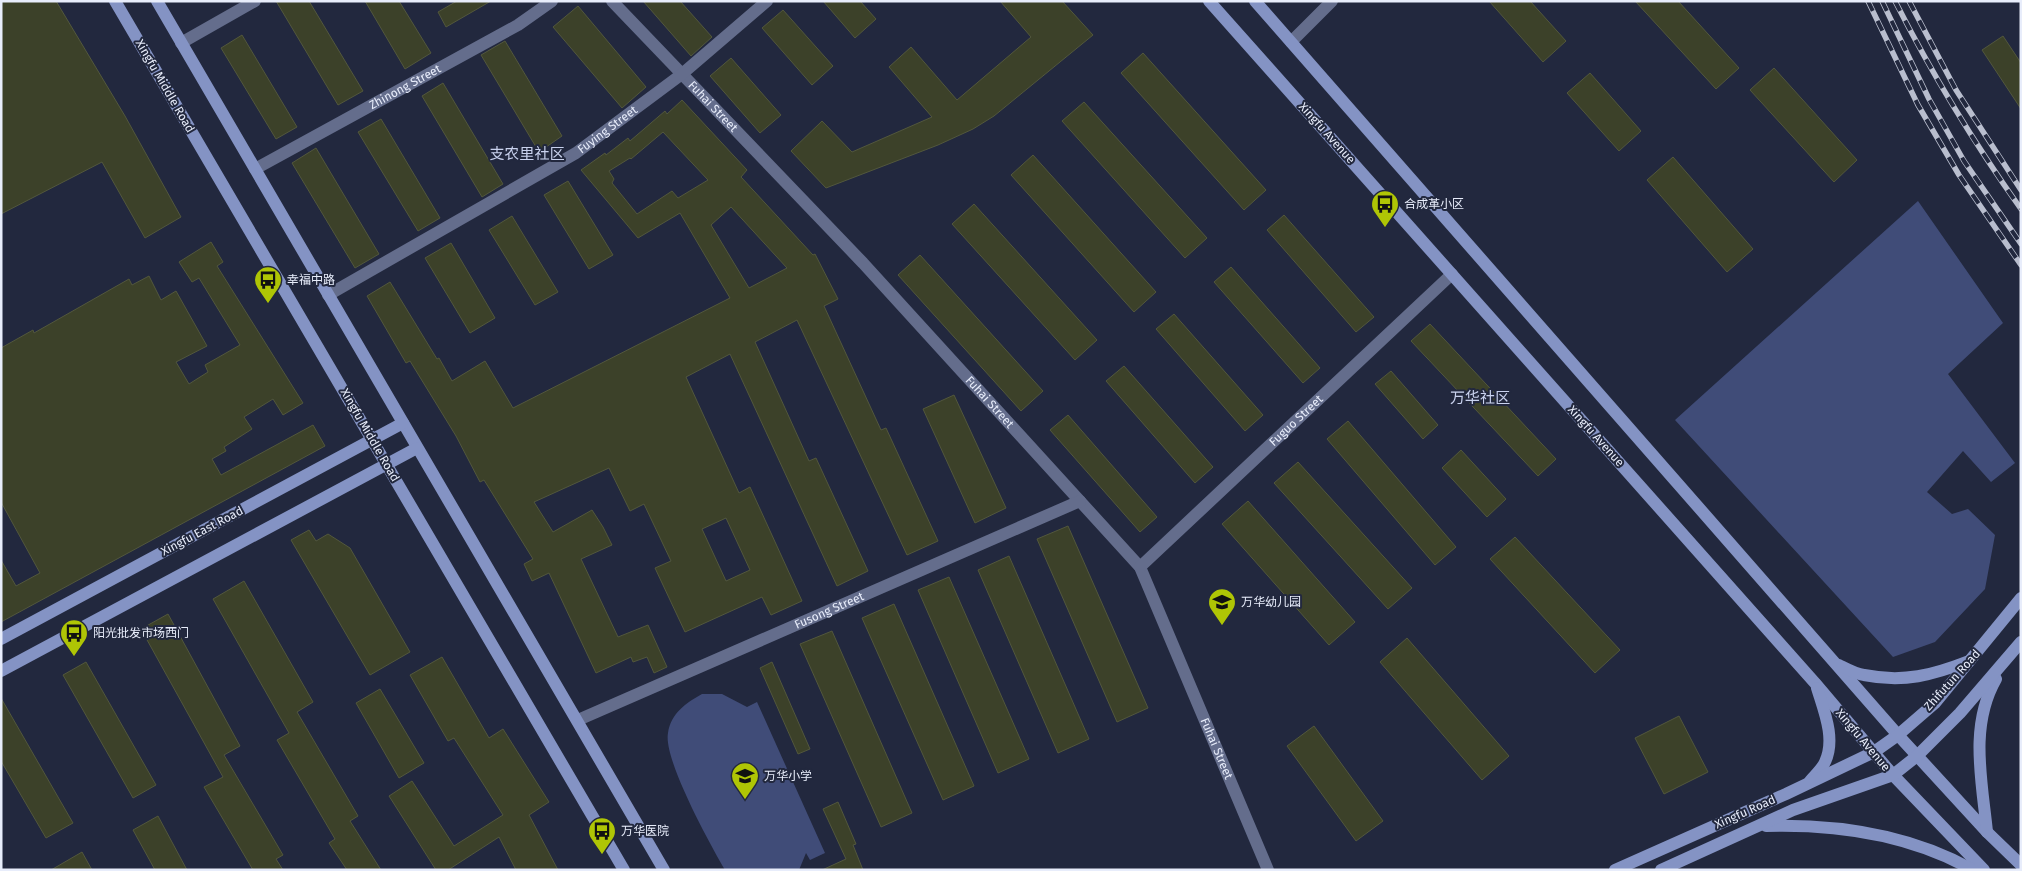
<svg xmlns="http://www.w3.org/2000/svg" width="2022" height="871" viewBox="0 0 2022 871" font-family="'Fira Sans','Noto Sans SC',sans-serif">
<rect width="100%" height="100%" fill="#22283e"/>
<g fill="#404c78">
<path d="M1918,201L2003,323L1948,374L2015,463L1991,482L1963,451L1927,492L1952,514L1968,509L1995,535L1985,589L1935,642L1893,657L1675,420Z"/>
<path d="M702,694H722L747,707L757,702L825,853L810,860L806,853L799,870H725C710,844 663,759 668,733C671,713 686,703 702,694Z"/>
</g>
<g fill="#3c4129" stroke="#52573d" fill-rule="evenodd">
<path d="M1,1H56L125,116L181,217L145,238L102,162L1,214Z"/>
<path d="M276,1H309L363,91L338,105Z"/>
<path d="M365,1H399L431,53L405,69Z"/>
<path d="M457,1H491L446,27L438,12Z"/>
<path d="M643,1H680L712,37L691,56Z"/>
<path d="M823,1H860L876,19L855,38Z"/>
<path d="M1000,1H1062L1093,35L994,116L973,129L938,145L826,188L791,151L822,121L852,152L932,117L889,67L911,47L957,100L1031,37Z"/>
<path d="M1489,1H1530L1566,41L1543,62Z"/>
<path d="M1635,1H1678L1739,68L1716,89Z"/>
<path d="M578,6L646,87L622,108L553,27Z"/>
<path d="M783,10L833,66L812,85L762,28Z"/>
<path d="M242,35L297,127L276,139L221,48Z"/>
<path d="M2003,36L2021,63V109L1982,50Z"/>
<path d="M505,41L562,136L539,152L481,55Z"/>
<path d="M1143,53L1266,190L1244,210L1121,73Z"/>
<path d="M731,58L781,115L760,133L710,76Z"/>
<path d="M1774,68L1857,160L1834,182L1750,90Z"/>
<path d="M1590,73L1641,131L1619,151L1567,93Z"/>
<path d="M443,83L503,184L482,197L422,96Z"/>
<path d="M682,100L747,170L741,177L813,255L815,254L838,299L824,306L881,430L886,428L938,541L907,555L797,320L755,342L809,461L816,458L868,571L837,586L730,354L686,377L739,493L750,487L802,601L771,615L762,597L685,632L655,568L671,561L644,504L630,511L609,468L534,502L553,532L592,510L603,527L612,545L581,559L618,637L648,625L667,667L654,673L647,657L633,662L631,657L596,673L549,573L532,581L524,564L533,559L484,480L480,482L456,436L410,361L406,363L367,296L390,282L437,359L439,358L452,381L485,361L513,408L730,298L680,213L638,238L581,170L605,153L606,155L628,138L630,141L665,111L667,114ZM663,132L708,180L678,198L672,191L637,214L612,183L614,179L609,171L630,158L631,159ZM731,207L787,268L749,288L711,225ZM726,518L750,570L726,581L702,529Z"/>
<path d="M1084,102L1207,238L1185,258L1062,121Z"/>
<path d="M381,119L440,218L418,231L358,132Z"/>
<path d="M316,148L379,254L355,268L292,163Z"/>
<path d="M1033,155L1156,292L1134,312L1011,175Z"/>
<path d="M1673,157L1753,249L1727,272L1647,180Z"/>
<path d="M568,181L613,255L589,269L544,195Z"/>
<path d="M974,204L1097,340L1075,360L952,224Z"/>
<path d="M1284,215L1374,317L1356,332L1267,230Z"/>
<path d="M512,216L558,292L535,305L489,230Z"/>
<path d="M211,242L223,262L217,266L303,403L283,415L273,399L244,417L252,429L224,447L226,451L212,459L221,475L313,425L325,446L1,622V560L16,586L40,573L1,502V348L33,330L34,333L129,279L132,285L149,276L161,300L176,291L207,346L176,362L189,384L208,372L205,365L240,345L199,278L192,282L179,262Z"/>
<path d="M451,243L495,318L470,333L425,258Z"/>
<path d="M920,255L1043,391L1021,411L898,275Z"/>
<path d="M1231,267L1320,368L1303,383L1214,282Z"/>
<path d="M1174,314L1263,415L1245,431L1156,329Z"/>
<path d="M1430,324L1556,459L1538,476L1411,341Z"/>
<path d="M1124,366L1213,467L1195,483L1106,381Z"/>
<path d="M1391,371L1438,425L1423,439L1375,384Z"/>
<path d="M954,395L1006,508L975,523L923,409Z"/>
<path d="M1068,415L1157,517L1140,532L1050,430Z"/>
<path d="M1348,421L1456,547L1435,565L1327,439Z"/>
<path d="M1461,450L1506,499L1487,517L1442,468Z"/>
<path d="M1298,462L1412,588L1388,609L1274,483Z"/>
<path d="M1248,501L1355,622L1329,645L1222,524Z"/>
<path d="M1068,526L1148,708L1117,722L1037,539Z"/>
<path d="M309,530L316,541L328,534L350,548L410,652L370,675L291,540Z"/>
<path d="M1515,537L1620,650L1595,673L1490,559Z"/>
<path d="M1009,556L1089,739L1058,753L978,570Z"/>
<path d="M949,577L1029,759L998,773L918,590Z"/>
<path d="M244,581L313,702L297,712L358,816L350,821L381,870H347L329,843L335,839L277,740L289,733L213,599Z"/>
<path d="M894,604L974,786L943,800L862,618Z"/>
<path d="M168,614L240,746L224,755L283,855L276,859L283,870H253L204,787L223,777L141,629Z"/>
<path d="M832,631L912,813L881,827L800,644Z"/>
<path d="M1407,638L1509,756L1482,780L1380,662Z"/>
<path d="M442,657L489,738L503,729L549,802L529,815L558,870H516L499,837L448,870H436L389,796L412,781L454,846L503,815L454,738L448,741L410,675Z"/>
<path d="M86,662L156,785L133,798L63,675Z"/>
<path d="M772,662L810,749L798,754L760,668Z"/>
<path d="M380,689L424,763L399,778L356,703Z"/>
<path d="M1,698L73,823L46,838L1,761Z"/>
<path d="M1679,716L1708,772L1664,794L1635,738Z"/>
<path d="M1314,726L1383,821L1356,841L1287,746Z"/>
<path d="M838,802L856,844L853,845L863,870H822L846,859L823,809Z"/>
<path d="M158,816L187,870H155L133,830Z"/>
<path d="M82,852L92,870H51Z"/>
</g>
<g fill="none" stroke-linecap="round" stroke-linejoin="round">
<g stroke="#646d8c" stroke-width="12">
<path id="s1" d="M612,1L863,263L1140,567L1268,870"/>
<path d="M1291,42L1332,1"/>
<path d="M181,43L255,1"/>
<path id="s2" d="M255,169L518,25L552,1"/>
<path id="s3" d="M328,295L576,153L682,74L767,1"/>
<path id="s4" d="M1140,567L1452,274"/>
<path id="s5" d="M578,720L1080,501"/>
</g>
<g stroke="#8493c4" stroke-width="12">
<path d="M115,1L624,870"/>
<path d="M157,1L664,870"/>
<path d="M1209,1L1815,683L1893,775L1984,870"/>
<path d="M1255,1L1898,735L1987,832L2021,865"/>
<path d="M1,639L403,423"/>
<path d="M1839,665C1847,669 1856,674 1864,675C1904,683 1933,675 1969,661"/>
<path d="M1,671L417,448"/>
<path d="M1810,781C1815,775 1822,769 1825,762C1836,739 1824,711 1817,688"/>
<path d="M1766,826C1838,824 1909,834 1973,870"/>
<path d="M1987,832C1982,781 1969,726 1996,679"/>
<path d="M1615,870L1786,794L1874,752L1898,735L1935,703L2021,598"/>
<path d="M1661,870L1793,810L1893,775L1917,756L1960,713L2021,642"/>
</g>
<g stroke="#b9bece" stroke-width="5.5">
<g id="rail">
<path d="M1868,1L1918,105L1959,175L2021,265"/>
<path d="M1882,1L1929,99L1964,161L2021,244"/>
<path d="M1895,1C1932,74 1974,143 2021,209"/>
<path d="M1909,1L1956,90L2021,190"/>
</g>
</g>
<use href="#rail" stroke="#22283e" stroke-width="4" stroke-dasharray="11" stroke-linecap="butt"/>
</g>
<defs>
<g id="bus-pin" transform="scale(1.4375)"><path d="M0 17L-7.5 6A9.5 9.5 0 1 1 7.5 6Z" fill="#afc505" stroke="#22283e"/><path d="M-5-6H5V4H4V6H2V4H-2V6H-4V4H-5ZM-3.5-4V0h7V-4ZM-3.5 1.2v1.5H-2V1.2ZM2 1.2v1.5H3.5V1.2Z" fill="#111"/></g>
<g id="school-pin" transform="scale(1.4375)"><path d="M0 17L-7.5 6A9.5 9.5 0 1 1 7.5 6Z" fill="#afc505" stroke="#22283e"/><path d="M0-5L7-2L0 1L-7-2ZM-4 1L0 2.5L4 1V4Q0 6-4 4Z" fill="#111"/></g>
</defs>
<g fill-rule="evenodd">
<use href="#bus-pin" x="1385" y="204"/>
<use href="#bus-pin" x="268" y="280"/>
<use href="#school-pin" x="1222" y="602"/>
<use href="#bus-pin" x="74" y="633"/>
<use href="#school-pin" x="745" y="776"/>
<use href="#bus-pin" x="602" y="831"/>
</g>
<g text-anchor="middle" dominant-baseline="central" stroke-width="4" stroke-linejoin="round" paint-order="stroke">
<g font-size="12" fill="#e8edfb" stroke="#22283e">
<text transform="translate(165 86) rotate(60)">Xingfu Middle Road</text>
<text stroke="none"><textPath href="#s2" startOffset="171">Zhinong Street</textPath></text>
<text stroke="none"><textPath href="#s1" startOffset="146">Fuhai Street</textPath></text>
<text stroke="none"><textPath href="#s3" startOffset="325">Fuying Street</textPath></text>
<text transform="translate(1327 133) rotate(48)">Xingfu Avenue</text>
<text stroke="none"><textPath href="#s1" startOffset="551">Fuhai Street</textPath></text>
<text stroke="none"><textPath href="#s4" startOffset="214">Fuguo Street</textPath></text>
<text transform="translate(370 435) rotate(60)">Xingfu Middle Road</text>
<text transform="translate(1596 436) rotate(48)">Xingfu Avenue</text>
<text transform="translate(202 531) rotate(-28)">Xingfu East Road</text>
<text stroke="none"><textPath href="#s5" startOffset="274">Fusong Street</textPath></text>
<text transform="translate(1952 680) rotate(-48)">Zhifutun Road</text>
<text transform="translate(1863 740) rotate(50)">Xingfu Avenue</text>
<text stroke="none"><textPath href="#s1" startOffset="971">Fuhai Street</textPath></text>
<text transform="translate(1745 812) rotate(-24)">Xingfu Road</text>
</g>
<g font-size="12" fill="#e8edfb" stroke="#22283e" text-anchor="start">
<text x="1404" y="204">合成革小区</text>
<text x="287" y="280">幸福中路</text>
<text x="1241" y="602">万华幼儿园</text>
<text x="93" y="633">阳光批发市场西门</text>
<text x="764" y="776">万华小学</text>
<text x="621" y="831">万华医院</text>
</g>
<g font-size="15" fill="#c9d2ee" stroke="#22283e">
<text x="527" y="154">支农里社区</text>
<text x="1480" y="398">万华社区</text>
</g>
</g>
<rect width="2022" height="871" fill="none" stroke="#e8edfb" stroke-width="5"/>
</svg>
